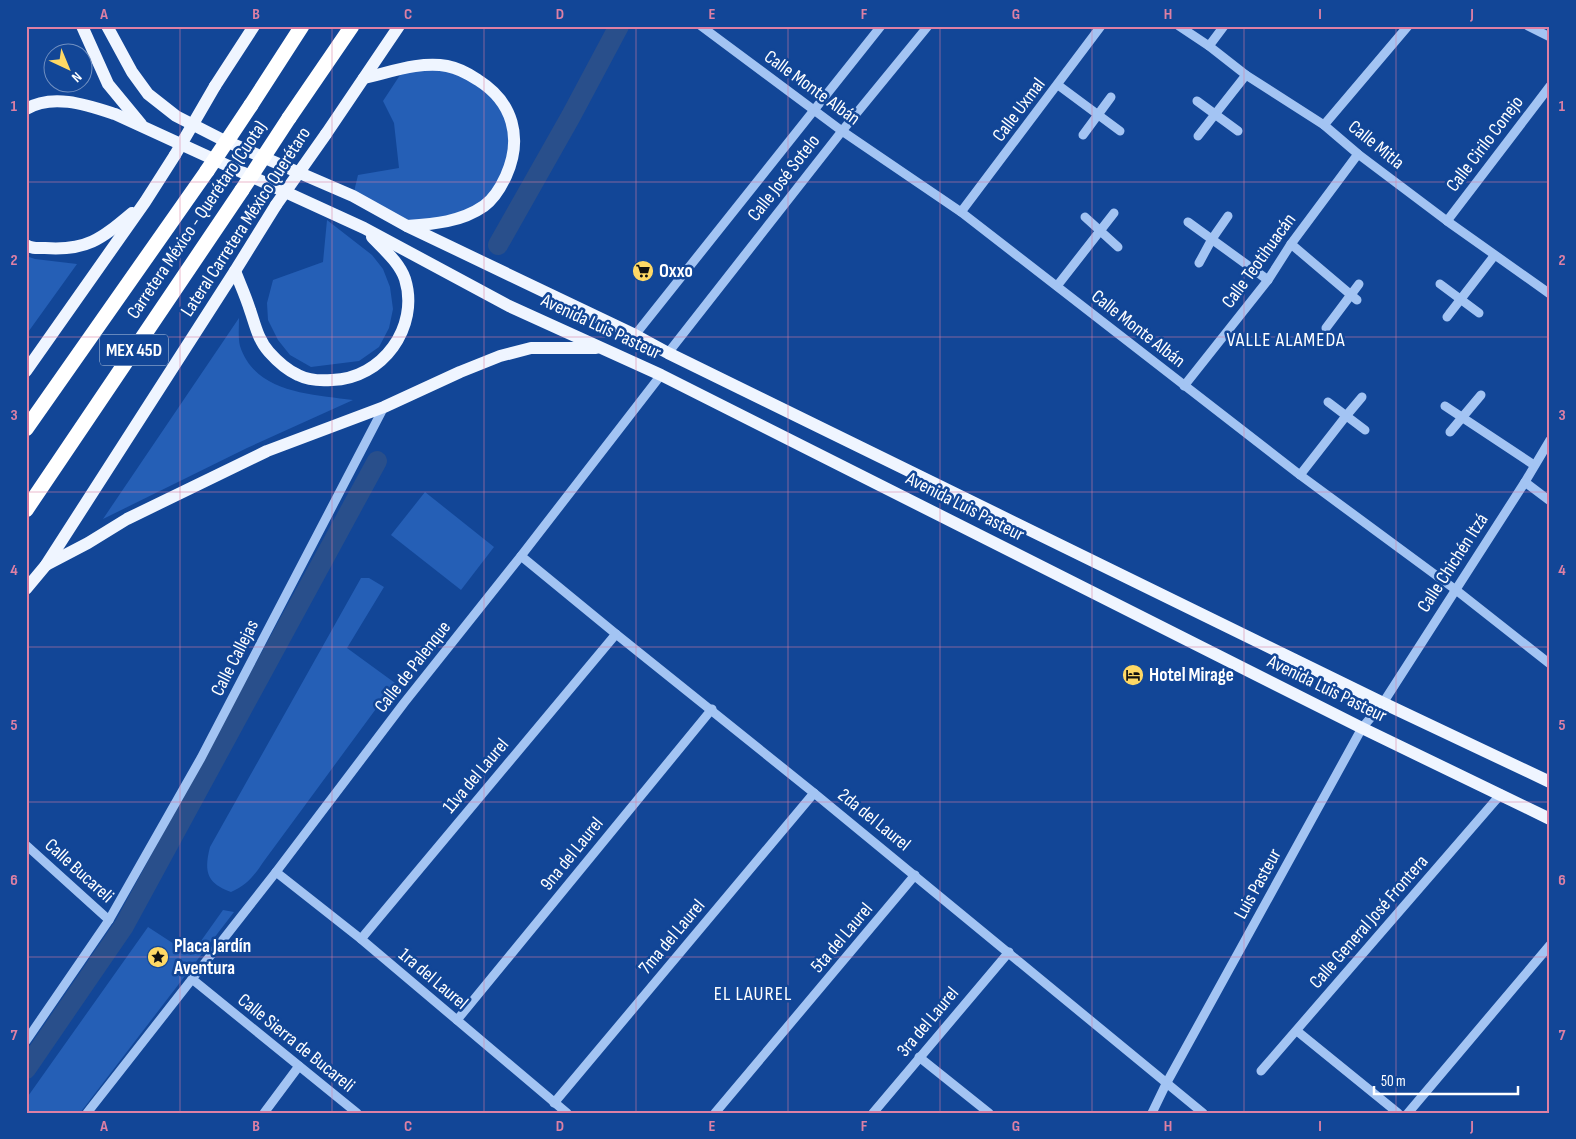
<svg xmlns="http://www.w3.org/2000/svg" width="1576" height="1139" viewBox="0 0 1576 1139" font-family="'Sofia Sans Condensed',sans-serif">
<rect width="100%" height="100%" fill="#124697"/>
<g fill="#255fb6">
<path d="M448,66L502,100L514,146L485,206L407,226L353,196L358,175L399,168L394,123L383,101L404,69Z"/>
<path d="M327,220L372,255L383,269L390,287L393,309L389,328L379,347L359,361L311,367L290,355L278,340L268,320L267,303L273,280L323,262Z"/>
<path d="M26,256L35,259L77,264L26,335Z"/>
<path d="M239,318C239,327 238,338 240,346C255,393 311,394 353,400L247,448L103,519Z"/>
<path d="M425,492L494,547L461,590L391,535Z"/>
<path d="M361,578H369L384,587L347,648L395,683L264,861C254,876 247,885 231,892C206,883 204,871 210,847Z"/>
<path d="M223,910L234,912L80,1113H26V1099L148,927L191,955Z"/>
</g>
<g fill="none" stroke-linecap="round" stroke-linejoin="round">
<g stroke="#294f8b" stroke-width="20">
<path d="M498,245L571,116L619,26"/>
<path d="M26,1069L124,926L377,461"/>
</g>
<g stroke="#a3c4f3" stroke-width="9">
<path d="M701,26L842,131L961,212L1300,475L1456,590L1550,664"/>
<path d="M1179,26L1209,46L1246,75L1324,125L1358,154L1447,221L1550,294"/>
<path d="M1528,26L1550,37"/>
<path d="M1209,46L1224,26"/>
<path d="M1058,85L1120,131"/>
<path d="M1197,101L1238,131"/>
<path d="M1324,125L1408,26"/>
<path d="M1083,135L1111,97"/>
<path d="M1198,136L1246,75"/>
<path d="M961,212L1101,26"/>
<path d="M1085,217L1118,247"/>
<path d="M1447,221L1550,86"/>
<path d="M1188,222L1268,280"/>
<path d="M1291,244L1357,300"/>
<path d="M1199,263L1212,239L1228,216"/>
<path d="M1440,284L1479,313"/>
<path d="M1057,286L1114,213"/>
<path d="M1447,317L1494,256"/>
<path d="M1326,328L1359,284"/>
<path d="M635,335L881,26"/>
<path d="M668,353L842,131L928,26"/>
<path d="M1184,386L1268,280L1291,244L1358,154"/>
<path d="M1328,402L1365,430"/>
<path d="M1445,406L1534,465"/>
<path d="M1450,432L1481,395"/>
<path d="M1300,475L1346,416L1362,397"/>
<path d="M1525,482L1550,501"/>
<path d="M521,556L616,634L814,793L1203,1113"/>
<path d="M26,845L109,920"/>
<path d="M276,872L361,939L567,1113"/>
<path d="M361,939L616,634"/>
<path d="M192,979L357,1113"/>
<path d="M457,1020L712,709"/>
<path d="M1297,1031L1398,1113"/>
<path d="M26,1041L109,920L201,758L384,407"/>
<path d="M919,1057L989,1113"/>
<path d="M1261,1071L1501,794"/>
<path d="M554,1103L814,793"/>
<path d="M87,1113L276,872L404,703L521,556L661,375"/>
<path d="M264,1113L299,1066"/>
<path d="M715,1113L915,875"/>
<path d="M873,1113L1009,952"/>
<path d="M1152,1113L1166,1084L1362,728L1383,703L1525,482L1550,440"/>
<path d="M1408,1113L1550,945"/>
</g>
<g stroke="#eff5ff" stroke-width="12">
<path d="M82,26L108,84L141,124"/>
<path d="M107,26L132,72L148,94L176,116L221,139L353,196L407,226L635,335L668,353L1383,703L1550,782"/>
<path d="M364,78C391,72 420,61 447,66C458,68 469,74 478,80C513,102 523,138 506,176C501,187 494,199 484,206C461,222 434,224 407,226"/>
<path d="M215,86L254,26"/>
<path d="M26,109C53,93 87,105 115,114L364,228L509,306L661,375L1362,728L1550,819"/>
<path d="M326,134L399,26"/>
<path d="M26,245C31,249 38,248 45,248C87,251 101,239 132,213"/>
<path d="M235,271C240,284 246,297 250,310C255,324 258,340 269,352C277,361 287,370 298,375C308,380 320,381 332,380C382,379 420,327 405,279C399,262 384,250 372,237"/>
<path d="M26,371L145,202L175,155"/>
<path d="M46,565L88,543L127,519L267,451L384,407L460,372L500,356L531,348H596"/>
<path d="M26,589L46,565L235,271L276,205"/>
</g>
<g stroke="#fff" stroke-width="15">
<path d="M251,105L302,26"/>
<path d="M289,118L352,26"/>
<path d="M26,429L207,171"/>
<path d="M26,510L242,190"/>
</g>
<g stroke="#eff5ff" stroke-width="12">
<path d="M175,155L215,86"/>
<path d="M276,205L326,134"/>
</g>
<g stroke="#fff" stroke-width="15">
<path d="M207,171L251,105"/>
<path d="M242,190L289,118"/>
</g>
</g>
<path fill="none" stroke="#dd80a5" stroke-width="1" stroke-opacity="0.55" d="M180,26V1113M332,26V1113M484,26V1113M636,26V1113M788,26V1113M940,26V1113M1092,26V1113M1244,26V1113M1396,26V1113M26,182H1550M26,337H1550M26,492H1550M26,647H1550M26,802H1550M26,957H1550"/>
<defs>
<g id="supermarket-disc" transform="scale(1.125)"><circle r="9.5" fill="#ffd965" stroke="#124697"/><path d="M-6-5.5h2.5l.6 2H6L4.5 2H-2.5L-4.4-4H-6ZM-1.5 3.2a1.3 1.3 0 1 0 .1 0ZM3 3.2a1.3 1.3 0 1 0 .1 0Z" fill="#111"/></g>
<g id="hotel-disc" transform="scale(1.125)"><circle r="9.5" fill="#ffd965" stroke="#124697"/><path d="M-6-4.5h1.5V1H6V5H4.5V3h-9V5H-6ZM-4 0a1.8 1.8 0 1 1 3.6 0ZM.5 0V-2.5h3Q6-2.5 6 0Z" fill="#111"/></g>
<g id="sight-disc" transform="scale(1.125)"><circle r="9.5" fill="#ffd965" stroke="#124697"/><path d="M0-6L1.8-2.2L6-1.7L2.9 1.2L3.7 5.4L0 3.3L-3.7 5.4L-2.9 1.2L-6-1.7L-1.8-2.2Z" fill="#111"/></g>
</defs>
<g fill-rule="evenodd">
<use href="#supermarket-disc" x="643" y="271"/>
<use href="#hotel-disc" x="1133" y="675"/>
<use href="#sight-disc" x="158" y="957"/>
</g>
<g text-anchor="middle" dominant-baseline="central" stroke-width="5" stroke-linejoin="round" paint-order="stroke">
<rect fill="#124697" stroke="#b8c8e0" stroke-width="1" x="100" y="334.5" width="68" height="31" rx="4"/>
<g font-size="18" font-weight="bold" fill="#fff">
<text x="134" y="350">MEX 45D</text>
</g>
<g font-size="19" fill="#fff" stroke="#124697">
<text transform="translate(812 88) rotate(36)">Calle Monte Albán</text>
<text transform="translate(1019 110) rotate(-53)">Calle Uxmal</text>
<text transform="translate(1485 144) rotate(-53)">Calle Cirilo Conejo</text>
<text transform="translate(1376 145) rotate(39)">Calle Mitla</text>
<text transform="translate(784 178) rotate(-52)">Calle José Sotelo</text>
<text transform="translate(197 220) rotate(-56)">Carretera México - Querétaro (Cuota)</text>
<text transform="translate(246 222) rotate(-57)">Lateral Carretera México Querétaro</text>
<text transform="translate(1259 261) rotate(-54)">Calle Teotihuacán</text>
<text transform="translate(601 327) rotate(25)">Avenida Luis Pasteur</text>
<text transform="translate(1138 329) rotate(38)">Calle Monte Albán</text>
<text transform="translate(965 507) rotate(27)">Avenida Luis Pasteur</text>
<text transform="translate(1453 563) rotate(-57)">Calle Chichén Itzá</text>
<text transform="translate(235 658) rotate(-63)">Calle Callejas</text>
<text transform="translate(413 667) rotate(-52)">Calle de Palenque</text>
<text transform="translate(1327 689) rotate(26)">Avenida Luis Pasteur</text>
<text transform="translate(476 776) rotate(-50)">11va del Laurel</text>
<text transform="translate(874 820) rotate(39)">2da del Laurel</text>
<text transform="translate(572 854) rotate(-51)">9na del Laurel</text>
<text transform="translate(79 871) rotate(42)">Calle Bucareli</text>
<text transform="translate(1258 884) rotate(-61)">Luis Pasteur</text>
<text transform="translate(1369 922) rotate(-49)">Calle General José Frontera</text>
<text transform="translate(672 937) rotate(-50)">7ma del Laurel</text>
<text transform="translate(842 938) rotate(-50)">5ta del Laurel</text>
<text transform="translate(433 979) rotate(40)">1ra del Laurel</text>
<text transform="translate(928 1022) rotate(-50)">3ra del Laurel</text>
<text transform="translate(296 1043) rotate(39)">Calle Sierra de Bucareli</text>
</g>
<g font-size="19" font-weight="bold" fill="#fff" stroke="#124697" text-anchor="start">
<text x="659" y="271">Oxxo</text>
<text x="1149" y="675">Hotel Mirage</text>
<text x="174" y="946">Placa Jardín<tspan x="174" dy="22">Aventura</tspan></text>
</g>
<g font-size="20" letter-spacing="1" fill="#fff" stroke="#124697">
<text x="1286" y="340">VALLE ALAMEDA</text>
<text x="753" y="994">EL LAUREL</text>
</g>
</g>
<rect width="1576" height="1139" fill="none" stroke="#124697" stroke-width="55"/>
<g transform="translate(68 68) rotate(136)"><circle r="24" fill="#124697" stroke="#7190c1"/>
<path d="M0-4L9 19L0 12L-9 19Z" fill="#ffd965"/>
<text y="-8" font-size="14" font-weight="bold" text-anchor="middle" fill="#ffffff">N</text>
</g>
<path d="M1374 1086v8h144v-8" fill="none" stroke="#ffffff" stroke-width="2.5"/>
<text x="1381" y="1086" font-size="15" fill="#ffffff" stroke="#124697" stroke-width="4" paint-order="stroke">50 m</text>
<rect x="28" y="28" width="1520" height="1084" fill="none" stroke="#dd80a5" stroke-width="2"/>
<g font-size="16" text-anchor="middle" font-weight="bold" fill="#dd80a5">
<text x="104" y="19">A</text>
<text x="256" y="19">B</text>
<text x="408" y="19">C</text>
<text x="560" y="19">D</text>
<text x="712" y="19">E</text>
<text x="864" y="19">F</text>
<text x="1016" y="19">G</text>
<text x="1168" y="19">H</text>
<text x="1320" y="19">I</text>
<text x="1472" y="19">J</text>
<text x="14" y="111">1</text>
<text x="1562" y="111">1</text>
<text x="14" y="265">2</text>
<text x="1562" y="265">2</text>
<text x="14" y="420">3</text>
<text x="1562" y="420">3</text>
<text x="14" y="575">4</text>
<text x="1562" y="575">4</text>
<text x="14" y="730">5</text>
<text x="1562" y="730">5</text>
<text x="14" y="885">6</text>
<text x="1562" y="885">6</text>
<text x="14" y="1040">7</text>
<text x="1562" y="1040">7</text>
<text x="104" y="1131">A</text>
<text x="256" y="1131">B</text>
<text x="408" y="1131">C</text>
<text x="560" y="1131">D</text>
<text x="712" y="1131">E</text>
<text x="864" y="1131">F</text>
<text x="1016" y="1131">G</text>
<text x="1168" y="1131">H</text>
<text x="1320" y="1131">I</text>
<text x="1472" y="1131">J</text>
</g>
</svg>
